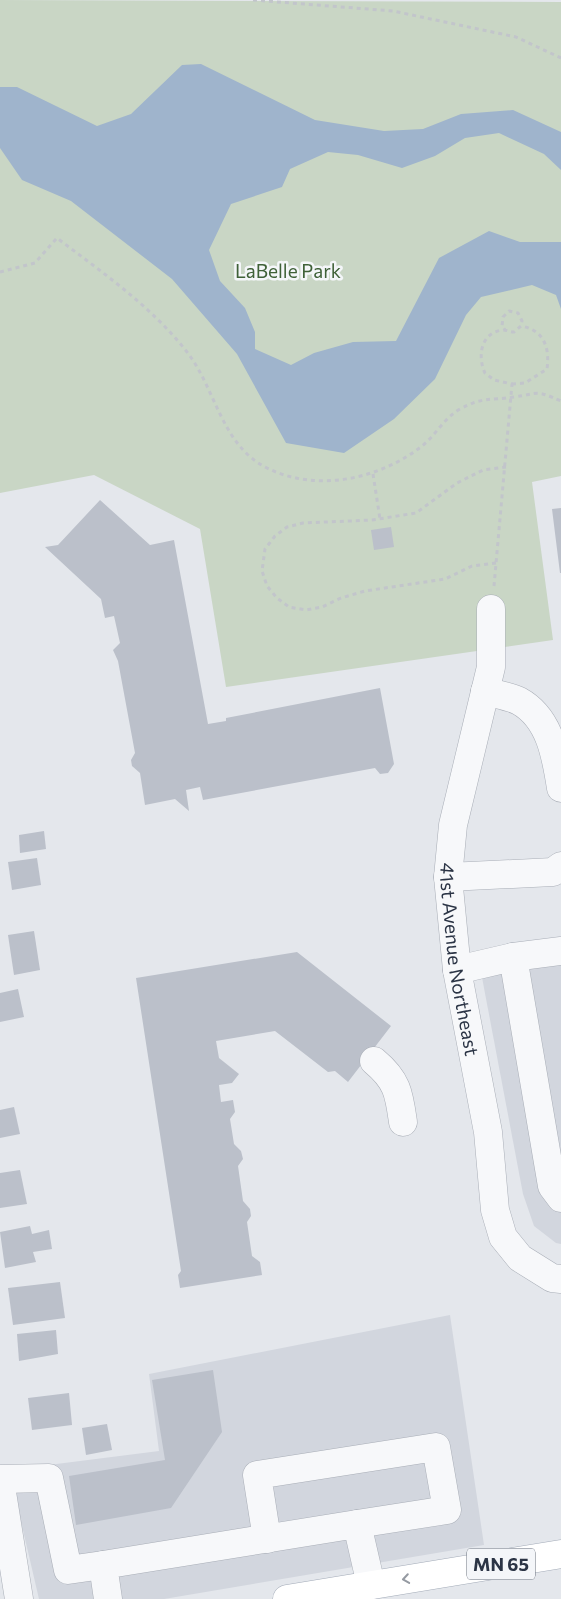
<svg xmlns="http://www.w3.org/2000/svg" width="561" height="1599" viewBox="0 0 561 1599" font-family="Commissioner,sans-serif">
<rect width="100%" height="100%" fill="#e4e7ec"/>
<g fill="#d2d6de">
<path d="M561,938V1244L556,1243L534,1226L523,1194L477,951Z"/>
<path d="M450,1315L484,1545L164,1599H39L9,1470L159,1451L149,1374Z"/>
</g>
<path fill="#c9d6c5" d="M0,0L561,2V476L532,482L553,640L226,687L200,529L94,475L0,493Z"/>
<path fill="#9fb4cc" d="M201,64L315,120L384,131L423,129L461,114L513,110L561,132V170L544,154L499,133L465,138L435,156L402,168L358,155L328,152L290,169L282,187L231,204L209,250L220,281L245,308L255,332V349L291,365L314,353L353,342L396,341L439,258L489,231L520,242H561V309L556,295L532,285L481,297L466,315L435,379L394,419L344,453L286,443L237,354L172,279L71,201L22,180L0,148V87H17L97,126L131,114L182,65Z"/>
<g fill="#bbc0ca">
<path d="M100,500L150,545L174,540L208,724L226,721V718L380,688L394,764L388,773L380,774L375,768L203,800L200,787L186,790L189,811L175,799L145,805L140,773L132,766L131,760L135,753L118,661L113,650L120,643L114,616L105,618L101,599L45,547L58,545Z"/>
<path d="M561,508V573H560L552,509Z"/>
<path d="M391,527L394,547L374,550L371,530Z"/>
<path d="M44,831L46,849L20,853L19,835Z"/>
<path d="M37,858L41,885L12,890L8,862Z"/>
<path d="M34,931L40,970L14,975L8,935Z"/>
<path d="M297,952L391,1026L348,1082L335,1071L328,1072L275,1031L216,1041L219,1058L239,1074L232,1083L219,1085L221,1102L233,1100L235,1112L230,1119L234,1144L241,1151L243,1159L238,1166L243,1201L250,1209L251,1216L247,1222L252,1256L260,1262L262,1275L180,1288L178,1275L181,1271L136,978Z"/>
<path d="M18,989L24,1017L0,1022V993Z"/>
<path d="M14,1107L20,1134L0,1138V1110Z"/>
<path d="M20,1170L27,1204L0,1208V1173Z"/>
<path d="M30,1226L32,1234L49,1230L52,1249L33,1252L36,1262L5,1268L0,1232Z"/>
<path d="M60,1282L65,1318L13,1325L8,1288Z"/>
<path d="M56,1330L58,1354L19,1361L17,1334Z"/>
<path d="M213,1370L222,1432L171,1508L76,1525L69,1476L165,1460L152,1380Z"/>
<path d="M69,1393L72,1425L32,1430L28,1398Z"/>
<path d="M107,1424L112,1450L86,1455L82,1428Z"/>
</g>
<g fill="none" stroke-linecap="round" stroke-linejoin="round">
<g stroke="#a9aeb7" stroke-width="29">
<g id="minor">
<path id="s1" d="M491,609V667L453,825L448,877L457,970L488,1132L495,1210L503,1237L520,1258L552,1278L561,1279"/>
<path d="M485,691C495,694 509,696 519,701C550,718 556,756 561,788"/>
<path d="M448,877L553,872L561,866"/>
<path d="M513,957L561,951"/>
<path d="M457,970L513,957L552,1186L561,1198"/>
<path d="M374,1061C398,1081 399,1094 403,1122"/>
<path d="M0,1479L49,1478L68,1570L103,1565"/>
<path d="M0,1480L19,1599"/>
<path d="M267,1539L257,1475L436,1447L447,1510L357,1524"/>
<path d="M108,1599L103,1565L357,1524L371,1585"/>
</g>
</g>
<g stroke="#a3abb8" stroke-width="29">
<path id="major" d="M287,1599L561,1554"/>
</g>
<g stroke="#c2c5cb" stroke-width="3" stroke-dasharray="4 4" stroke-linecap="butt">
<path d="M253,0L393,11L516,37L561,58"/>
<path d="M0,272L35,263L57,238C103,273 151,306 187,352C216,389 221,445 267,468C317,493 380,479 422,446C436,435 444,418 460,409C484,396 490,401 514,397C540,393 536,390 561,401"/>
<path d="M512,384L525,383L547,369C550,348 544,330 521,326"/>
<path d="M373,474L380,519"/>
<path d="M496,563L472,566L445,579L365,591L341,598L322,607L306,610L289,607L277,598L267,586L262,571L265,549L275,536L287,527L303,523L372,520L416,513L457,483L483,470L506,467"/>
<path d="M494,586L512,384L494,380L485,373C477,356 481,332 503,330C507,330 510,332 514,332L521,326L522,321L518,313L509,311L503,317L502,326L505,330"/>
</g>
<use href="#minor" stroke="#f7f8fa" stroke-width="28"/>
<use href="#major" stroke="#fff" stroke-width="28"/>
</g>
<defs><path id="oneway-chevron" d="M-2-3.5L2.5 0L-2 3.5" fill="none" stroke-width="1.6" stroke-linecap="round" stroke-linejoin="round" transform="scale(1.25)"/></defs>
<use stroke="#959aa2" href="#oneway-chevron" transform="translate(406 1579) rotate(171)"/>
<g text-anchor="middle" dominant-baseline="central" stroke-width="5" stroke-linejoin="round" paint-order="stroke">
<rect fill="#f4f6f9" stroke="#676e7b" stroke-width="1" x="467" y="1548.5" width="68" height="31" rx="4"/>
<g font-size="18" font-weight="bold" fill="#2b3445">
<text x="501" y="1564">MN 65</text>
</g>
<g font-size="19" fill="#3f6138" stroke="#f4f6f9">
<text x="288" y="270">LaBelle Park</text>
</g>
<g font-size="19" fill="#2b3445" stroke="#f4f6f9">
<text stroke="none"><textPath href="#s1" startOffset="356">41st Avenue Northeast</textPath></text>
</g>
</g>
</svg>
